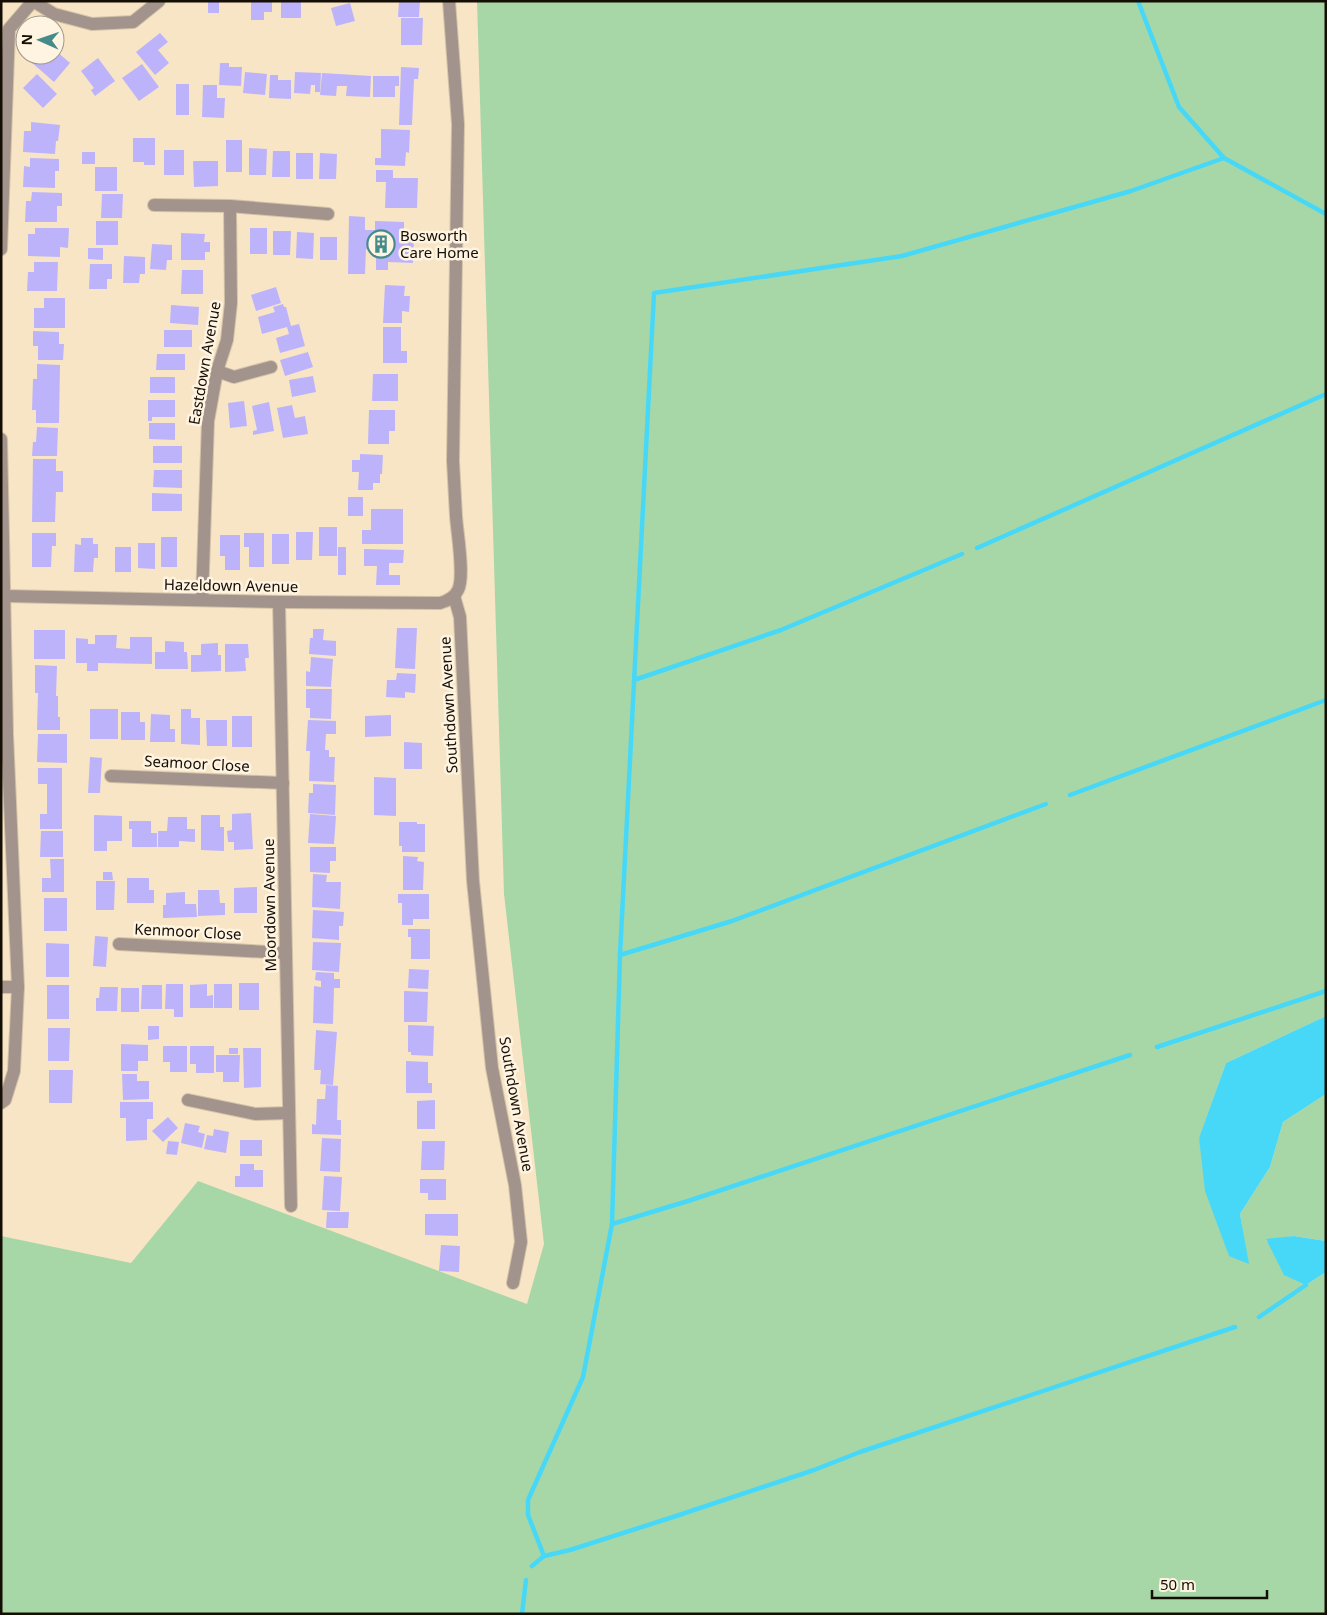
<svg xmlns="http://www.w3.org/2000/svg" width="1327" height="1615" viewBox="0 0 1327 1615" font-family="'Noto Sans',sans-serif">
<rect width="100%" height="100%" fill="#f8e5c6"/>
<path fill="#a7d7a7" d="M477,1H1326V1016L1226,1063L1199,1139L1248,1263L1240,1214L1270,1167L1283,1122L1326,1094V1241L1294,1236L1266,1240L1306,1285L1326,1272V1614H1V1236L131,1263L198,1181L527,1304L544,1244L504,894Z"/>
<g fill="#47d8f8">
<path d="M1326,1016V1094L1283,1122L1270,1167L1240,1214L1249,1264L1229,1256L1205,1191L1199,1138L1226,1063Z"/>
<path d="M1294,1236L1326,1241V1272L1306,1285L1284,1275L1266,1239Z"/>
</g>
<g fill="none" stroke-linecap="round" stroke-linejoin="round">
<g stroke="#47d8f8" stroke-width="4.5">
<path d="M1138,1L1179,107L1224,158L1326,214"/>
<path d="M977,548L1326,394"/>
<path d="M634,680L781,630L962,554"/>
<path d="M1070,795L1326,700"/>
<path d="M620,955L732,921L1046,804"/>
<path d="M1157,1047L1326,991"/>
<path d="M612,1224L688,1201L1130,1055"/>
<path d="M1259,1317L1306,1285"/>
<path d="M544,1556L528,1515V1500L583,1377L612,1224L620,955L654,293L902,256L1131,191L1224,158"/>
<path d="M532,1566L544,1556L570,1550L673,1517L814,1470L860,1452L1235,1327"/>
<path d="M522,1614L526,1580"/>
</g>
</g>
<g fill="#bdb3fb">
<rect x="208" y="1" width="11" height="12"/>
<path d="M251,1H272V12H264V20H251Z"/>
<rect x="281" y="1" width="20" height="17"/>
<path d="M399,1H420L419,17H398Z"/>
<path d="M350,3L355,21L336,26L331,8Z"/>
<path d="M401,18H423L422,45H401Z"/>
<path d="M160,33L168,42L158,50L169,63L155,75L136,52Z"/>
<path d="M55,50L70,63L54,82L30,61L36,55H55Z"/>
<path d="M98,58L115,81L95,96L91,90L94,88L81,71Z"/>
<path d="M220,63H229V67H242L241,86L219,85Z"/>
<path d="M142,64L159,87L139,101L122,78Z"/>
<path d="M401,67L419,68L418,79H414L412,125H399Z"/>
<path d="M245,72L267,74L265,95L243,93Z"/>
<path d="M295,72L321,73L320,92H315V85H311L310,94L294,93Z"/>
<path d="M322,73L371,76L370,97L346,96L347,86H337L336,96L320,95Z"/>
<path d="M37,74L57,94L43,108L23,88Z"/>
<path d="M270,75H278V80H291V99L269,98Z"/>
<path d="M373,76H399V86H395V97H373Z"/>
<rect x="176" y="84" width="13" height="31"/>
<path d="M203,85H217V98H225L224,118L202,117Z"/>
<path d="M31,122L60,125L58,141H56L55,154L23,152L24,131H31Z"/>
<path d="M381,129L410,130L409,153L406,152L405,166L375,165V158H381Z"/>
<path d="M133,138H155V165H144V162H133Z"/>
<rect x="226" y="140" width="16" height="32"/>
<path d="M249,148L267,149L266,175H249Z"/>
<rect x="164" y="150" width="20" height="25"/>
<path d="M273,151H290V177H272Z"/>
<rect x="82" y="152" width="13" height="12"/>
<rect x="296" y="153" width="17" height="26"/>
<path d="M320,153L337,154L336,179H319Z"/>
<path d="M30,158L59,159V171H55V188L23,187L24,166L30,167Z"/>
<path d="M193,161H218V186L194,187Z"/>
<rect x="95" y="167" width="22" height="24"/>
<path d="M376,170H393V178H418L417,208H385L386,182H376Z"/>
<path d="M32,192L62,193V206H57V222H25L26,201H31Z"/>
<path d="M102,194H123L122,218H101Z"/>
<path d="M349,216L365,217V230H375V221L404,222V239H414L413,263L388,262V270H376V253H386V249H366L365,274H348Z"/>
<rect x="96" y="221" width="22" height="24"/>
<path d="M35,228H69L68,248L60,247V257L28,256V234H35Z"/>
<rect x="250" y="228" width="17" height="26"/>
<path d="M273,231H291L290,255H273Z"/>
<path d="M297,232L314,233L313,259L296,258Z"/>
<path d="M181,233L205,234L204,242H210V252H205V260H181Z"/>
<rect x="320" y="237" width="17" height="23"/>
<path d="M152,244L172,245V260H167L166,270L150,269Z"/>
<path d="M88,248H103V260L88,259Z"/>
<path d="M124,256L145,257V274H140L139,283H123Z"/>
<path d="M34,262H58L57,291H27L28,272H34Z"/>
<path d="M90,264H112V279H107V289H89Z"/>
<path d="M182,270H203V294H181Z"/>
<path d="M385,285L405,286L404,296H410L409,312L402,311V323H383Z"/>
<path d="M276,287L281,303L256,311L251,295Z"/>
<path d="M44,298H65V328H34V308H44Z"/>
<path d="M283,304L284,307H286L291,326L299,324L305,346L280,353L276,338L289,334L287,327L262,334L258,317L275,312L273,307Z"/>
<path d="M171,305L199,307L198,325L170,323Z"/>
<path d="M383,327H401V351H407V363H383Z"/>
<rect x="164" y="330" width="28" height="17"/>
<path d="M33,331L59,332V344H64L63,360H38V346H33Z"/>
<path d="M308,352L313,367L285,376L280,360Z"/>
<path d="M157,354H185V370H156Z"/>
<path d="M37,364L60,365L59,423H36V410H32L33,379H37Z"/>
<path d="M373,374H398V401H372Z"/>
<path d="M313,376L316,392L292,397L289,380Z"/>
<rect x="150" y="377" width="25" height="16"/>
<path d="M148,400H175V417H152V421H148Z"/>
<path d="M244,401L247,426L230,428L228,403Z"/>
<path d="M269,402L274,431L253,435V431L257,430L252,406Z"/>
<path d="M292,405L295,418L305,416L308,434L283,438L277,408Z"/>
<path d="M369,410H395V431H389V444H368Z"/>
<path d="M149,423H175V440L149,439Z"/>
<path d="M37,427L58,428L57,456H32L33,442H36Z"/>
<rect x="153" y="446" width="29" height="17"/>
<path d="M360,454L383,455L382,474H380V483H373V490H358L359,472H352V460H360Z"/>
<path d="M33,459H56V471H63V492H56L55,522H32Z"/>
<path d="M154,470H182V488L153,487Z"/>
<path d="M152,493L182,494V511H152Z"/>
<rect x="348" y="497" width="15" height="19"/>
<path d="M371,509H403V544H362V530H371Z"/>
<rect x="319" y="527" width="18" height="29"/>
<path d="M296,532H313L312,560H296Z"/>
<path d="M32,533H56V546H52L51,567H32Z"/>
<path d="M244,533H264V567H249V547H244Z"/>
<rect x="272" y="534" width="17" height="30"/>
<path d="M220,535H240V570H225V556H220Z"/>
<rect x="161" y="537" width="16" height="30"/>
<path d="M81,538H93V544H98V558H94L93,572H74L75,544L81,545Z"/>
<path d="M138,543H155V569L138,568Z"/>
<rect x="115" y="547" width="16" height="25"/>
<rect x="338" y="547" width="8" height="28"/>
<path d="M364,549L404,550L403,563H389V575H400V585H376L377,566H364Z"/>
<path d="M397,628H417L415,669L395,668Z"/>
<path d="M313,629H324L323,640L336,641V656L309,654L310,638H313Z"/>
<rect x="34" y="630" width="31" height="29"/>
<path d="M95,635H117L116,648L130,649V637H152V664L98,663V671H87V663H76V638L88,639V644H95Z"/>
<path d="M165,641L184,642V652H187L188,669H155V652H165Z"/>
<path d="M218,643V655H221V671L191,672V655H201V644Z"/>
<path d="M225,644H248L249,658H245L246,671L225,672Z"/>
<path d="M311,657L333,659L331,687L306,686V671L310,672Z"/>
<path d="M35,665L57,666L56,696H58V717H60V730H37L38,693H35Z"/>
<path d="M397,673L416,674L415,693L405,692V698L386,697L387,680H396Z"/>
<path d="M306,689H332L331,719L310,718V708H306Z"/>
<rect x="90" y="709" width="28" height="30"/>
<path d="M181,709H191V718H200V745L181,744Z"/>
<path d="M121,712H140V722H145V740H121Z"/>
<path d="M151,714L170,715V729H175V742H150Z"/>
<path d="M391,715V736L365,737V716Z"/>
<rect x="232" y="716" width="20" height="31"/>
<path d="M206,720H227V746H207Z"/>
<path d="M308,720L336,721V734H326L325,750H329V757H335L334,782L309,781L310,751H306Z"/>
<path d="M38,734H67V763L37,762Z"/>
<path d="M404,742L422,743V769H404Z"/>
<path d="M90,757L102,758L100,793H88Z"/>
<path d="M38,768H62V829H40V814H47V784H38Z"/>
<path d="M374,777L396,778V816L374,815Z"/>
<path d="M313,784L336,785L335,815L308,813L309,793H313Z"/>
<path d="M251,813L253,849L234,850V842H228L227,831L232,830V814Z"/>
<path d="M310,814L336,816L334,844L308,843Z"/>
<path d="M94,815L122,816V841H107V851H94Z"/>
<path d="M201,815H220V827H224V851L201,850Z"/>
<path d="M168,817H187V829H195V842L179,841V847H158V831H167Z"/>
<path d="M129,821H151V833H157V847H132V829H129Z"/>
<path d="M399,822H417V824H425V852H402V846H399Z"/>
<path d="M41,831H63V857H40Z"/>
<path d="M310,847H336V861H330V873L310,872Z"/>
<path d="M403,856L418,857L417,861L424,862L423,890H403Z"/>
<path d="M50,859H64V892H42V878H51Z"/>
<path d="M103,872H112L113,880H103Z"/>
<path d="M313,874L327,875L326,882H341L340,909L312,907Z"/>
<path d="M127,878H149V890H154V903H127Z"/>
<path d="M96,881H115L114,910H96Z"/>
<path d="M257,887V913H234V888Z"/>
<path d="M198,890H219L220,903H225V915L198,916Z"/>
<path d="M185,892V904H196L197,917L163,918V905H166V893Z"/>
<path d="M398,894H429V919H413V925H402V903H398Z"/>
<rect x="44" y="898" width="23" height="33"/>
<path d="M313,910L344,912L343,926H339V940L312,938Z"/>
<path d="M408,929H430V959H411V937H408Z"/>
<path d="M95,936L108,937L106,967L93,966Z"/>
<path d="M313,942L341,943L339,972L312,970Z"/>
<path d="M46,943L69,944V977H46Z"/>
<path d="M409,969L429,970L428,989L408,988Z"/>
<path d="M316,972L334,973V979H340V988H334L333,1024L313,1023L314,986L321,987V981L315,980Z"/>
<rect x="239" y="983" width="20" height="27"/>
<path d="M166,984H183V1017H174V1009H165Z"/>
<path d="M207,984V996L213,995V1008H190V985Z"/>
<rect x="214" y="984" width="18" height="24"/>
<rect x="47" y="985" width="22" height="34"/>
<path d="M142,985H162V1009H141Z"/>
<path d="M100,987H118L117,1011H96V998H99Z"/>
<rect x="121" y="988" width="18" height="24"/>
<path d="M404,991L428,992L427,1022H404Z"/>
<path d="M408,1025L434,1026L433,1056L411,1055V1052H408Z"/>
<path d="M148,1026H159V1039L148,1040Z"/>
<path d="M48,1028H70L69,1061H48Z"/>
<path d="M316,1030L337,1032L333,1085L320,1084L321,1070H314Z"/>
<path d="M121,1044L148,1045V1061H138V1071H121Z"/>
<path d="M163,1046H187V1072H170V1062H163Z"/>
<path d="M190,1046H214V1073H196V1064H190Z"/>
<rect x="229" y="1048" width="9" height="6"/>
<path d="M243,1048H261V1087L244,1088Z"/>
<path d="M216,1055H240L239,1082H223V1072H216Z"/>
<path d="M406,1061L428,1062V1083H432V1093H406Z"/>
<path d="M49,1070H73L72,1103H49Z"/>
<path d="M122,1074H137V1081H149V1099L123,1100Z"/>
<path d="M326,1085L338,1086L337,1120H341V1135L312,1134V1124L316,1125L317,1099H325Z"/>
<path d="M435,1100V1129H417V1101Z"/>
<path d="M120,1102H153V1119H147V1140L126,1141V1118H120Z"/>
<path d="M168,1117L178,1128L163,1142L152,1131Z"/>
<path d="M185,1123L200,1126L198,1132L205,1134L202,1148L181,1143Z"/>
<path d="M214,1129L229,1132L226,1153L204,1149L207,1135L213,1136Z"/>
<path d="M322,1138L341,1139L340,1172L320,1171Z"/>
<rect x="240" y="1140" width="22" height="16"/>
<path d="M168,1141L179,1142L177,1155L166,1154Z"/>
<path d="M422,1141H445L444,1170H421Z"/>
<path d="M240,1164H254V1170H263V1187H235V1176H240Z"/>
<path d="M324,1176L342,1177L340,1211L322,1210Z"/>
<path d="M420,1179H446V1200H428V1193H420Z"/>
<path d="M327,1212H349L348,1228H326Z"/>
<path d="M425,1214H458V1236L425,1235Z"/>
<path d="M441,1245L460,1246L459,1272L439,1271Z"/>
</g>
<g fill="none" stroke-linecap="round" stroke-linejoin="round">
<g stroke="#d4c3a7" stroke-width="14">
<g id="street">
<path d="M33,1L54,14L92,24L133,22L159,1"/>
<path d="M154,205L230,206L231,303L227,340L217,371L208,421L202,600"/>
<path d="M230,206L328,214"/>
<path d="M1,249L9,29L33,1"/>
<path d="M217,371L234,377L271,367"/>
<path d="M1,439L7,734L18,987L14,1071L5,1100L1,1103"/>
<path d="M5,596L279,602L440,603C447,601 455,597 458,590C465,577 457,532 456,516C455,498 454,480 453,461L458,124L449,1"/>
<path d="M454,596L460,617L473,881L492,1068L515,1185L521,1242L513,1283"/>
<path d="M279,602L291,1206"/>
<path d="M111,776L283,783"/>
<path d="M119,944L286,953"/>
<path d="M1,987H18"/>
<path d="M188,1100L255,1114L289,1113"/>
</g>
</g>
<use href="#street" stroke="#a3938d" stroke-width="12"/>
</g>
<defs>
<g id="building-ring" transform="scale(1.4375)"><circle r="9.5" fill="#fff4e1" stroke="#448b8a" stroke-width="1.5"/><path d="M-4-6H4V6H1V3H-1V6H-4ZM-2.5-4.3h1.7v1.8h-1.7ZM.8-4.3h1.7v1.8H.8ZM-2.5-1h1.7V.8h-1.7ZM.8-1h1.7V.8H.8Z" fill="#448b8a"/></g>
</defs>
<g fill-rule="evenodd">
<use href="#building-ring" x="381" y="244"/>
</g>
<g text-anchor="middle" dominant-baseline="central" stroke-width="5" stroke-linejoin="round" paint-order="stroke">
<g font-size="15" fill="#140e04" stroke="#fff4e1" text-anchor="start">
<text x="400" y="235">Bosworth<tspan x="400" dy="17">Care Home</tspan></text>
</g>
<g font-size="15" fill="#140e04" stroke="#fff4e1">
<text transform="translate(204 363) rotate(-80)">Eastdown Avenue</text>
<text transform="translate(231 585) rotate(1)">Hazeldown Avenue</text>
<text transform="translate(448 705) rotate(-93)">Southdown Avenue</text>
<text transform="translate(197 763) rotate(3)">Seamoor Close</text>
<text transform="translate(269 905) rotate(-91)">Moordown Avenue</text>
<text transform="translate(188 931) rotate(3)">Kenmoor Close</text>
<text transform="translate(517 1104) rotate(80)">Southdown Avenue</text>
</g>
</g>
<rect width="1327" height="1615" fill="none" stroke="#140e04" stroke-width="5"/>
<g transform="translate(40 40) rotate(272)"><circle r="24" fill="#fff4e1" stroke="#a19889"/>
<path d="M0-4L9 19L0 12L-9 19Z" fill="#448b8a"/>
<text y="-8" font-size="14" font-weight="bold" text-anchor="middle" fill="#140e04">N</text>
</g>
<path d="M1152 1590v8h115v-8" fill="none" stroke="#140e04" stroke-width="2.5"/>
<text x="1160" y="1590" font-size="15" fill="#140e04" stroke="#fff4e1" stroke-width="4" paint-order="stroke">50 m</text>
</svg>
